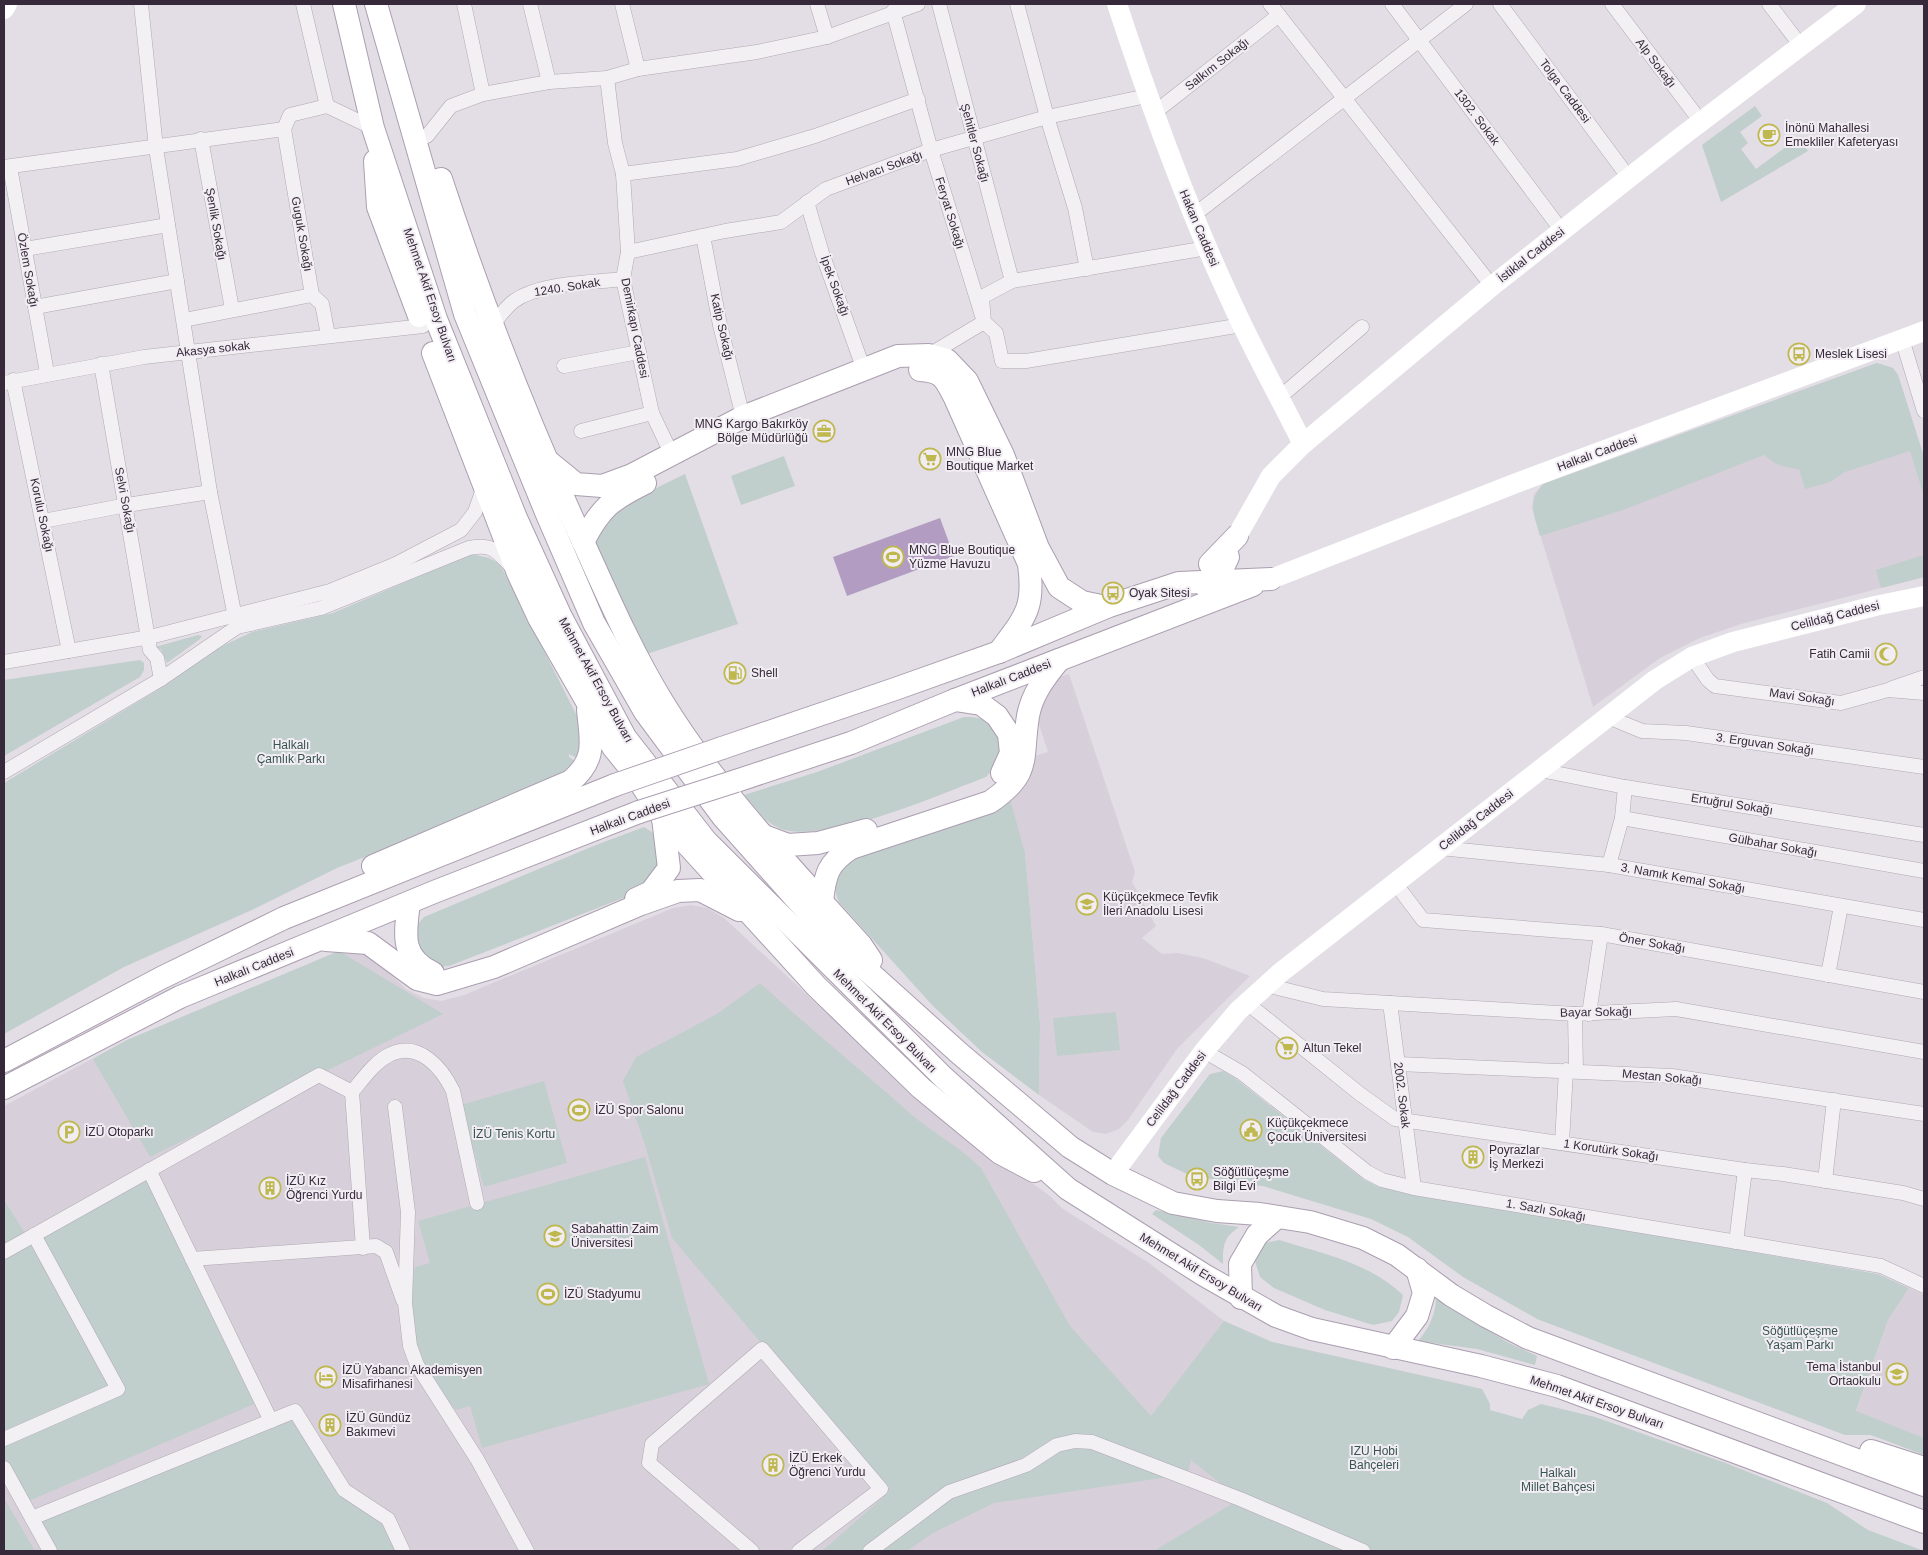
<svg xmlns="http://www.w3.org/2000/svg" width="1928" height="1555" viewBox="0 0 1928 1555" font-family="Arial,sans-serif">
<rect width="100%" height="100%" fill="#e3dee5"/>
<g fill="#d7d0da">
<path d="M1877,363L1893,368L1898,375L1924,457V577L1741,624L1700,638L1660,658L1593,707L1532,508L1534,494L1543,484Z"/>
<path d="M1069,674L1135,872L1132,882L1156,926L1142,938L1162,954L1177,953L1203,958L1250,976L1177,1049L1128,1120L1119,1129L1106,1134L1093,1132L1039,1095L1040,1022L1025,853L1008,794L1031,757L1048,752L1035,712L1055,678Z"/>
<path d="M691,905L707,908L724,918L943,1120L1050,1196L1063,1209L1149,1263L1224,1321L1272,1342L1465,1385L1469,1551H4V1106L127,1040L339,951H358L377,961L406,989L424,998L441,1001L464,995L673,908Z"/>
<path d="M1909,1288L1924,1295V1438L1856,1412L1888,1320Z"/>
</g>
<g fill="#c0cecc">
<path d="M1755,106L1762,116L1740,132L1748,143L1741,149L1756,169L1798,138L1808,151L1721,202L1702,145Z"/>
<path d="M1877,363L1893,368L1898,375L1924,457V496L1910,451L1845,472L1830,482L1805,489L1799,469C1784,468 1776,465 1764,455L1623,510L1540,536C1534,514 1527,503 1543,484Z"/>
<path d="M784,456L795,486L741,505L731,476Z"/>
<path d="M685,474L738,624L647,654L595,545L605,513Z"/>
<path d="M471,554L489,558L500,564L581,724L584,741L577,758L569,754V757L575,761L551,783L337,868L254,909L124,967L4,1034V783L156,691L216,649L252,632L333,613Z"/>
<path d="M1924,555V577L1881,588L1876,570Z"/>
<path d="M198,635L202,636L200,639L167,663L161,649L155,647Z"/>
<path d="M140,660L144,663V670L140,677L4,756V680Z"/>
<path d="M964,717C989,716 990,724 1002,744L995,767L986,777C941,794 819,848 777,827C763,821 754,806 744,795L817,772Z"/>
<path d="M1010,799L1025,853L1040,1023L1039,1095L982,1052L932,1005L839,902C829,878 837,874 852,857Z"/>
<path d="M644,827L655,834L662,857L646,889L449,966L437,967L421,958C416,941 410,931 424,917L596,845Z"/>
<path d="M339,951L443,1014L150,1157L93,1059L127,1040Z"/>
<path d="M760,983C809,1028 861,1070 911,1114C934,1134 959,1146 981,1168L1070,1326L1151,1416L1224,1321L1272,1342L1482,1389L1490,1404V1410L1522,1419L1528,1410L1541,1404L1595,1417L1723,1462L1827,1503L1868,1530L1924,1551H1154L1240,1499L1191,1460L1188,1474L994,1503L933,1533L907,1551H822L888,1493L672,1238L645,1145L623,1081L636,1057L717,1014Z"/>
<path d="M1116,1012L1120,1050L1057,1056L1053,1018Z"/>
<path d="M1223,1071L1235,1078L1363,1179L1379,1187L1878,1274L1909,1288L1888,1320L1856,1411L1924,1438V1455L1871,1435H1845L1537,1319L1463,1277L1408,1237L1371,1219L1263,1186L1225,1182L1187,1174L1164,1163L1158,1156L1161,1138L1210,1074Z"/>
<path d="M544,1081L567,1163L484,1187L461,1105Z"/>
<path d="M645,1157L709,1384L482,1448L470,1406L456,1410C416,1366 405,1326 415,1267L430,1263L418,1221Z"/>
<path d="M149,1170L261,1401L24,1503L4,1468V1200L28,1238Z"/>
<path d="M1156,1210L1212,1223L1239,1227C1223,1238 1223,1246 1223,1264L1199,1245L1152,1214Z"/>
<path d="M1279,1240C1323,1254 1368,1262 1403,1295L1399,1312L1392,1321L1373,1325L1325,1310L1274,1288L1260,1277L1255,1261L1265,1243Z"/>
<path d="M1436,1299L1509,1343L1537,1356L1535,1365L1477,1349L1418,1341C1429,1328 1435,1316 1436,1299Z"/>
<path d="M295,1411L344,1490L388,1519L403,1551H50L32,1518Z"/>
<path d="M4,1498L35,1551H4Z"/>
</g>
<path fill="#b39cc2" d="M940,518L954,556L847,596L833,557Z"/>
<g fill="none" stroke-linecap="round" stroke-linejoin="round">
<g stroke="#afa8b2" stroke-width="15">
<g id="street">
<path d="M141,4L156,148L210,492L237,627"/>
<path d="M303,4L327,106"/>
<path d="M464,4L483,94"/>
<path d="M530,4L549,82"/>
<path d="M622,4L638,69"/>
<path d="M817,4L827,37"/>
<path d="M939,4L1012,281"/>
<path d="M1017,4L1047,117L1075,208L1087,269"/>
<path d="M1270,4L1492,286"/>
<path d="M1392,4L1562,231"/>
<path d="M1500,4L1629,178"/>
<path d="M1612,4L1701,122"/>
<path d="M1769,4L1801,46"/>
<path d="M893,11L931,150L984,322L929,355"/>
<path d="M607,78L615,143L623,174L628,252L623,279L652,413L672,455"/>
<path d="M1154,113L1279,15"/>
<path d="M284,129L312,295L322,304L328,335"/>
<path d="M427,136L451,106L483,94L549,82L607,78L638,69L757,52L827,37L918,4"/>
<path d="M201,139L232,309"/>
<path d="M4,167L284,129L290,115L327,106L373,128"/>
<path d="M10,167L47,373"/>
<path d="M623,174L737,159L815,136L918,99"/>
<path d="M807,202L822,253L864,370"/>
<path d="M1194,215L1466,4"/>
<path d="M703,236L720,325L743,417"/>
<path d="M1207,248L1012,281L982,297L984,322L996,333L1002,361H1026L1242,325"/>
<path d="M25,249L168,225"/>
<path d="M628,252L725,231L781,222L826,189L931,150L1047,117L1147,96"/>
<path d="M35,307L177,281"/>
<path d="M184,320L312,295"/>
<path d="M493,324C500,316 506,307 514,301C540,282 592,283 623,279"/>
<path d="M1902,339L1924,411"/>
<path d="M101,364L150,650L157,658L161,679"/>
<path d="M564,366L639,352"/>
<path d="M13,380L69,651"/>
<path d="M4,383L144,357L423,326"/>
<path d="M1280,397L1362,327"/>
<path d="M581,431L652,413"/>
<path d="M43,521L127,505L210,492"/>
<path d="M1692,657L1708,680L1715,686L1841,703L1888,690L1924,693"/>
<path d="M4,662L150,637L330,591L396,564L461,530L475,512L484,486"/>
<path d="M1892,688L1924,677"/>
<path d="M1608,717L1642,731L1686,733L1924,767"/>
<path d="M1540,770L1625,787L1924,835"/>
<path d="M4,772L161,679L237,627L321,608L469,548C491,544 495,549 510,565"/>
<path d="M1622,818L1924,871"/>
<path d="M1440,848L1609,865L1924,920"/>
<path d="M1609,865L1622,818L1625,787"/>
<path d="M1395,883L1423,920L1601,934L1924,992"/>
<path d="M1828,975L1841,906"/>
<path d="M1266,985L1323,999L1575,1014L1676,1009L1924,1052"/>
<path d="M1247,1003L1360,1094L1395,1119L1745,1170L1783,1174L1903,1193L1924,1199"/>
<path d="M1390,1003L1414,1188"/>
<path d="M1575,1014L1576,1070"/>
<path d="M1589,1014L1601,934"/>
<path d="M1204,1051L1242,1073L1367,1172L1382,1180L1414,1188L1881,1266L1924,1286"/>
<path d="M1398,1064L1672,1076L1924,1114"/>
<path d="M395,1107L408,1212L405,1303L410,1346L417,1365L477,1459L527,1551"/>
<path d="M1562,1143L1566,1070"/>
<path d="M149,1170L271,1421"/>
<path d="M1825,1181L1834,1100"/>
<path d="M1736,1242L1745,1170"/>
<path d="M363,1248L352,1092C363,1079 375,1061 391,1054C419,1041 442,1068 453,1091L477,1203"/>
<path d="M4,1252L319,1075L352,1092"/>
<path d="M192,1259L376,1246L386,1252L403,1300"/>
<path d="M4,1439L118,1389L34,1235"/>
<path d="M4,1468L50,1551"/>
<path d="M32,1518L295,1411L344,1490L388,1519L403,1551"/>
<path d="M752,1551L649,1463L652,1444L762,1349L881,1489L799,1551"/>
<path d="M870,1551L949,1492L1026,1465L1057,1445L1075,1441L1092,1442L1240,1499L1363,1551"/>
</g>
</g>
<g stroke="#ab9eb0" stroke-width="24">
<g id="primary">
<path d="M344,4L373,128L436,319L516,518L561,617L625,737L706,841L943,1077L1068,1189L1204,1275L1276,1316L1312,1329L1481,1366L1557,1386L1924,1522"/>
<path d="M376,4L465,314L546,512L594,623L645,712L723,817L830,937L959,1053L1070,1147L1113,1174L1173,1203L1217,1211L1260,1214L1310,1222L1363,1238L1397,1255L1451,1295L1486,1316L1528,1338L1924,1485"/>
<path d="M375,161L378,207L419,316"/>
<path d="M441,179C482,304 530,427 585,546C609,599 632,652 662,701C717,791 791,867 861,945L871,960"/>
<path d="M433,353L518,573L539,618L613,747L634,773L663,818L816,986L921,1088L1000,1153L1034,1171"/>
<path d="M920,370C943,371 945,379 955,398L1029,564C1035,609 1025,617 999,652"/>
<path d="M549,462L576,484L602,486L632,475L743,417L898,356L929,355L947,360L967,381L1003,455L1038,548L1059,587L1082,602L1106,607"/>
<path d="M583,542C601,507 611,500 645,483"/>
<path d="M1210,564L1237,536"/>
<path d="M1207,588L1217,580L1228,557"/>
<path d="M955,700L981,704L997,716L1009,734L1011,753L1002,773"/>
<path d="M722,748L895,689L999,652L1109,606L1179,583L1271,579"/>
<path d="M736,781L851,743L955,700L1253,585"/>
<path d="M764,836L788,845L818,843L866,830"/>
<path d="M373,866L571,781C597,759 591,741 588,710"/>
<path d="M636,899L651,892L669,868L663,818"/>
<path d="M822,901C825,874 828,863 851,848L990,802C1032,773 1021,760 1028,716C1032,694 1045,677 1059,660"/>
<path d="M409,903C405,934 400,958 433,973"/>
<path d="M326,940L368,943L417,979L437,984L494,967L641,904L678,891L700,890L739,910"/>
<path d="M4,1061L161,978L284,918L615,785"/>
<path d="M4,1088L180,997L434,892L639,812"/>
<path d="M1241,1298L1240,1264L1257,1235L1277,1217"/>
<path d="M1393,1348L1417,1316L1424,1293L1417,1269"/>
<path d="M1871,1451L1924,1468"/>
</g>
</g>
<use href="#street" stroke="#f3f0f4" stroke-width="14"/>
<g stroke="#fff" stroke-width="20">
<path d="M1117,4C1150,105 1186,205 1231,301C1253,350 1279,396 1303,444"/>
<path d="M4,9L7,4"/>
<path d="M1237,536L1271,476L1303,444L1492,286L1677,140L1856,4"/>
<path d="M1271,579L1519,482L1924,331"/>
<path d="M1113,1174L1204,1051L1238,1011L1280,973L1655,680L1692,657L1733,642L1875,606L1924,596"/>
</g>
<use href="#primary" stroke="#fff" stroke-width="22"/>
<g stroke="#ab9eb0" stroke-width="24" stroke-linecap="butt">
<g id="primary-bridge">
<path d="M615,785L722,748"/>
<path d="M639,812L736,781"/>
</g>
</g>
<use href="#primary-bridge" stroke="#fff" stroke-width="22"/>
</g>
<defs>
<g id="cafe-ring" transform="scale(1.125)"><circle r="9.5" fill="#f1edf3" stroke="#beb84f" stroke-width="1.5"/><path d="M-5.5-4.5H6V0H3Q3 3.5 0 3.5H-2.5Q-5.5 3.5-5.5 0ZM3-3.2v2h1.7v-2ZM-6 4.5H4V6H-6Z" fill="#beb84f"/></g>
<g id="bus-ring" transform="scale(1.125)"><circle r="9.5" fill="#f1edf3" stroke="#beb84f" stroke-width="1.5"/><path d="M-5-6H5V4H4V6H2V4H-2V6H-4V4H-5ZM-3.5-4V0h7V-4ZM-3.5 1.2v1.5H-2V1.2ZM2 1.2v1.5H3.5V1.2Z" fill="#beb84f"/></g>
<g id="office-ring" transform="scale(1.125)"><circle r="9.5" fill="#f1edf3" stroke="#beb84f" stroke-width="1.5"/><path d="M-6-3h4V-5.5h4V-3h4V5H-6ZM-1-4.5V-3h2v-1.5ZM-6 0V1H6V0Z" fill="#beb84f"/></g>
<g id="supermarket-ring" transform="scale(1.125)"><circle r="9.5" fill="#f1edf3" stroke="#beb84f" stroke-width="1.5"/><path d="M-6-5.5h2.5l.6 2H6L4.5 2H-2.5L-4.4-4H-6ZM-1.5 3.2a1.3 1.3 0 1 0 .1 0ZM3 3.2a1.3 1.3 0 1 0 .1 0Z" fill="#beb84f"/></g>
<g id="stadium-ring" transform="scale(1.125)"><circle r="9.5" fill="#f1edf3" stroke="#beb84f" stroke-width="1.5"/><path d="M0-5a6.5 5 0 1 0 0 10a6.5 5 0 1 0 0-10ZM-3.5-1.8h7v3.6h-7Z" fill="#beb84f"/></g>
<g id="mosque-ring" transform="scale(1.125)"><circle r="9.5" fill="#f1edf3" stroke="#beb84f" stroke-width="1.5"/><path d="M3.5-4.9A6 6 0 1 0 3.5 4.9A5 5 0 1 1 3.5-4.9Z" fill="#beb84f"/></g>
<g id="fuel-ring" transform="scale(1.125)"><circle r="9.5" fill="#f1edf3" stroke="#beb84f" stroke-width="1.5"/><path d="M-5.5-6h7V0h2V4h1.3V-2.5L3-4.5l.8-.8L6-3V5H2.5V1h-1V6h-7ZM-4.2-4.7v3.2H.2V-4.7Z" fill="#beb84f"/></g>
<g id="school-ring" transform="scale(1.125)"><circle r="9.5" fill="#f1edf3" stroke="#beb84f" stroke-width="1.5"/><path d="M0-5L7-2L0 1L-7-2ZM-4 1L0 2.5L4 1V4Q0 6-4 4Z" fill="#beb84f"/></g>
<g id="civic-ring" transform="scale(1.125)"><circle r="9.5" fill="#f1edf3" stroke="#beb84f" stroke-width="1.5"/><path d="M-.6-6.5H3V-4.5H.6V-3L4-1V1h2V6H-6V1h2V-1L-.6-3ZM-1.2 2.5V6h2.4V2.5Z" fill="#beb84f"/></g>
<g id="parking-ring" transform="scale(1.125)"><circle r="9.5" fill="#f1edf3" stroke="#beb84f" stroke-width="1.5"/><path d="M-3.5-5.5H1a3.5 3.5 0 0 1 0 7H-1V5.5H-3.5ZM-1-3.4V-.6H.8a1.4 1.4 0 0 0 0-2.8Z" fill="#beb84f"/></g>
<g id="building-ring" transform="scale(1.125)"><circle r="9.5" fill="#f1edf3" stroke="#beb84f" stroke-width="1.5"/><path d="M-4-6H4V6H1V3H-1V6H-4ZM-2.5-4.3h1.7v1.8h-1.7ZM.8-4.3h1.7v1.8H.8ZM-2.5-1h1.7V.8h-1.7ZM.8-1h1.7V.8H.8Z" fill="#beb84f"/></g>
<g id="university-ring" transform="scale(1.125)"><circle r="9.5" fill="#f1edf3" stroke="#beb84f" stroke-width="1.5"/><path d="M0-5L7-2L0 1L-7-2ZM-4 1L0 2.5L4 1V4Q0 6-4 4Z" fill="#beb84f"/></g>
<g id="hotel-ring" transform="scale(1.125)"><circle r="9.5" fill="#f1edf3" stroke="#beb84f" stroke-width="1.5"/><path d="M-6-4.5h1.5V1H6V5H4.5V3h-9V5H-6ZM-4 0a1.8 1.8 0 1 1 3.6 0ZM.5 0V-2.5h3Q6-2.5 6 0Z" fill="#beb84f"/></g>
</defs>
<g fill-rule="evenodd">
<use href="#cafe-ring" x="1769" y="135"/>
<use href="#bus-ring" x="1799" y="354"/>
<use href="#office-ring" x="824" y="431"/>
<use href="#supermarket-ring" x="930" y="459"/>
<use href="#stadium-ring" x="893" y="557"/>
<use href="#bus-ring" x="1113" y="593"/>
<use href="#mosque-ring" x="1886" y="654"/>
<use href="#fuel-ring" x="735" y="673"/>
<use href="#school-ring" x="1087" y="904"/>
<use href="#supermarket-ring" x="1287" y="1048"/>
<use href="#stadium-ring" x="579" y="1110"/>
<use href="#civic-ring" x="1251" y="1130"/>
<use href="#parking-ring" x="69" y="1132"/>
<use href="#building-ring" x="1473" y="1157"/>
<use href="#bus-ring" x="1197" y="1179"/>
<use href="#building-ring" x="270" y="1188"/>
<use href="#university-ring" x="555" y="1236"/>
<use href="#stadium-ring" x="548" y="1294"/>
<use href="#school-ring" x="1897" y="1374"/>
<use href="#hotel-ring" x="326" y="1377"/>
<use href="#building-ring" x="330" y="1425"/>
<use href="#building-ring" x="773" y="1465"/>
</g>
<g text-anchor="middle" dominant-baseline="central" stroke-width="4" stroke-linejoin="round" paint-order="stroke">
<g font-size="12" fill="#36293a" stroke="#f1edf3">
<text transform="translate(1656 63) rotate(53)">Alp Sokağı</text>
<text transform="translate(1217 64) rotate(-38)">Salkım Sokağı</text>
<text transform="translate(1565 91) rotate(53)">Tolga Caddesi</text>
<text transform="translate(1477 117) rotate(53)">1302. Sokak</text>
<text transform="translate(975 143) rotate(75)">Şehitler Sokağı</text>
<text transform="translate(884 168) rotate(-20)">Helvacı Sokağı</text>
<text transform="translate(950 213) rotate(73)">Feryat Sokağı</text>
<text transform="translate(216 224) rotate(80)">Şenlik Sokağı</text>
<text transform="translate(1199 228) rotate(67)">Hakan Caddesi</text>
<text transform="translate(302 234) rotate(80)">Guguk Sokağı</text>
<text transform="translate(1531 255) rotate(-38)">İstiklal Caddesi</text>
<text transform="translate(28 270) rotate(80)">Özlem Sokağı</text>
<text transform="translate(835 286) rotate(70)">İpek Sokağı</text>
<text transform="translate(567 287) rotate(-9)">1240. Sokak</text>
<text transform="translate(430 295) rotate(71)">Mehmet Akif Ersoy Bulvarı</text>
<text transform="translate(722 327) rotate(77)">Katip Sokağı</text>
<text transform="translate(635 328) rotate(79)">Demirkapı Caddesi</text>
<text transform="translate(213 349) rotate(-6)">Akasya sokak</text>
<text transform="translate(1597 453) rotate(-20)">Halkalı Caddesi</text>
<text transform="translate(125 500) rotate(79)">Selvi Sokağı</text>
<text transform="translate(42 515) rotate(78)">Korulu Sokağı</text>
<text transform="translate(1835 616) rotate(-14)">Celildağ Caddesi</text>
<text transform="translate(1011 678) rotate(-21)">Halkalı Caddesi</text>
<text transform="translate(596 680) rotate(61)">Mehmet Akif Ersoy Bulvarı</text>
<text transform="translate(1802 697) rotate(8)">Mavi Sokağı</text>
<text transform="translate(1765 744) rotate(8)">3. Erguvan Sokağı</text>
<text transform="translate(1732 804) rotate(9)">Ertuğrul Sokağı</text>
<text transform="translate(630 817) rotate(-20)">Halkalı Caddesi</text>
<text transform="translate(1476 820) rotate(-38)">Celildağ Caddesi</text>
<text transform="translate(1773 845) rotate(10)">Gülbahar Sokağı</text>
<text transform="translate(1683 878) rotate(10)">3. Namık Kemal Sokağı</text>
<text transform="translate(1652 943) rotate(10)">Öner Sokağı</text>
<text transform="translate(254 967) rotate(-22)">Halkalı Caddesi</text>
<text transform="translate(1596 1012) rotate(-1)">Bayar Sokağı</text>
<text transform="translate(885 1021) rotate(45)">Mehmet Akif Ersoy Bulvarı</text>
<text transform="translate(1662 1077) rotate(5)">Mestan Sokağı</text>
<text transform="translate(1176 1089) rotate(-53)">Celildağ Caddesi</text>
<text transform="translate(1402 1095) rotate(83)">2002. Sokak</text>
<text transform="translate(1611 1150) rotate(8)">1 Korutürk Sokağı</text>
<text transform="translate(1546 1210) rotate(10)">1. Sazlı Sokağı</text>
<text transform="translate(1201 1272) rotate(31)">Mehmet Akif Ersoy Bulvarı</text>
<text transform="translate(1597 1402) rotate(19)">Mehmet Akif Ersoy Bulvarı</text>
</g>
<g font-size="12" fill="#36293a" stroke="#f1edf3" text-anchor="start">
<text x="1785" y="128">İnönü Mahallesi<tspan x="1785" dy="14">Emekliler Kafeteryası</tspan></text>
<text x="1815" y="354">Meslek Lisesi</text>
<text x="808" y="424" text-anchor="end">MNG Kargo Bakırköy<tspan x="808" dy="14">Bölge Müdürlüğü</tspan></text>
<text x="946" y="452">MNG Blue<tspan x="946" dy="14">Boutique Market</tspan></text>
<text x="909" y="550">MNG Blue Boutique<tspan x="909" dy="14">Yüzme Havuzu</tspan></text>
<text x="1129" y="593">Oyak Sitesi</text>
<text x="1870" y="654" text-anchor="end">Fatih Camii</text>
<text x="751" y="673">Shell</text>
<text x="1103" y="897">Küçükçekmece Tevfik<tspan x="1103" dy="14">İleri Anadolu Lisesi</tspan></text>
<text x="1303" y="1048">Altun Tekel</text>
<text x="595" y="1110">İZÜ Spor Salonu</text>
<text x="1267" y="1123">Küçükçekmece<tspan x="1267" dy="14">Çocuk Üniversitesi</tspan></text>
<text x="85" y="1132">İZÜ Otoparkı</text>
<text x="1489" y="1150">Poyrazlar<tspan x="1489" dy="14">İş Merkezi</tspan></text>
<text x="1213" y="1172">Söğütlüçeşme<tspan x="1213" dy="14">Bilgi Evi</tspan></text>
<text x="286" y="1181">İZÜ Kız<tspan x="286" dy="14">Öğrenci Yurdu</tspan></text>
<text x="571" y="1229">Sabahattin Zaim<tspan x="571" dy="14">Üniversitesi</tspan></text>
<text x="564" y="1294">İZÜ Stadyumu</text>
<text x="1881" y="1367" text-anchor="end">Tema İstanbul<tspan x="1881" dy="14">Ortaokulu</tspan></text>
<text x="342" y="1370">İZÜ Yabancı Akademisyen<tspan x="342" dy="14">Misafirhanesi</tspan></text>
<text x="346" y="1418">İZÜ Gündüz<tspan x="346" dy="14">Bakımevi</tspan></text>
<text x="789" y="1458">İZÜ Erkek<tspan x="789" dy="14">Öğrenci Yurdu</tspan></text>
</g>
<g font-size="12" fill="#385452" stroke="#f1edf3">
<text x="291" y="745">Halkalı<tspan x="291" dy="14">Çamlık Parkı</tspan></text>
<text x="514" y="1134">İZÜ Tenis Kortu</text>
<text x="1800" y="1331">Söğütlüçeşme<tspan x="1800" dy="14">Yaşam Parkı</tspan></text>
<text x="1374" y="1451">IZU Hobi<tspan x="1374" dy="14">Bahçeleri</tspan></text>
<text x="1558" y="1473">Halkalı<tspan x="1558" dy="14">Millet Bahçesi</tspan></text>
</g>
</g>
<rect width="1928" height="1555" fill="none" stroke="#36293a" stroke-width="10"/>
</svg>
